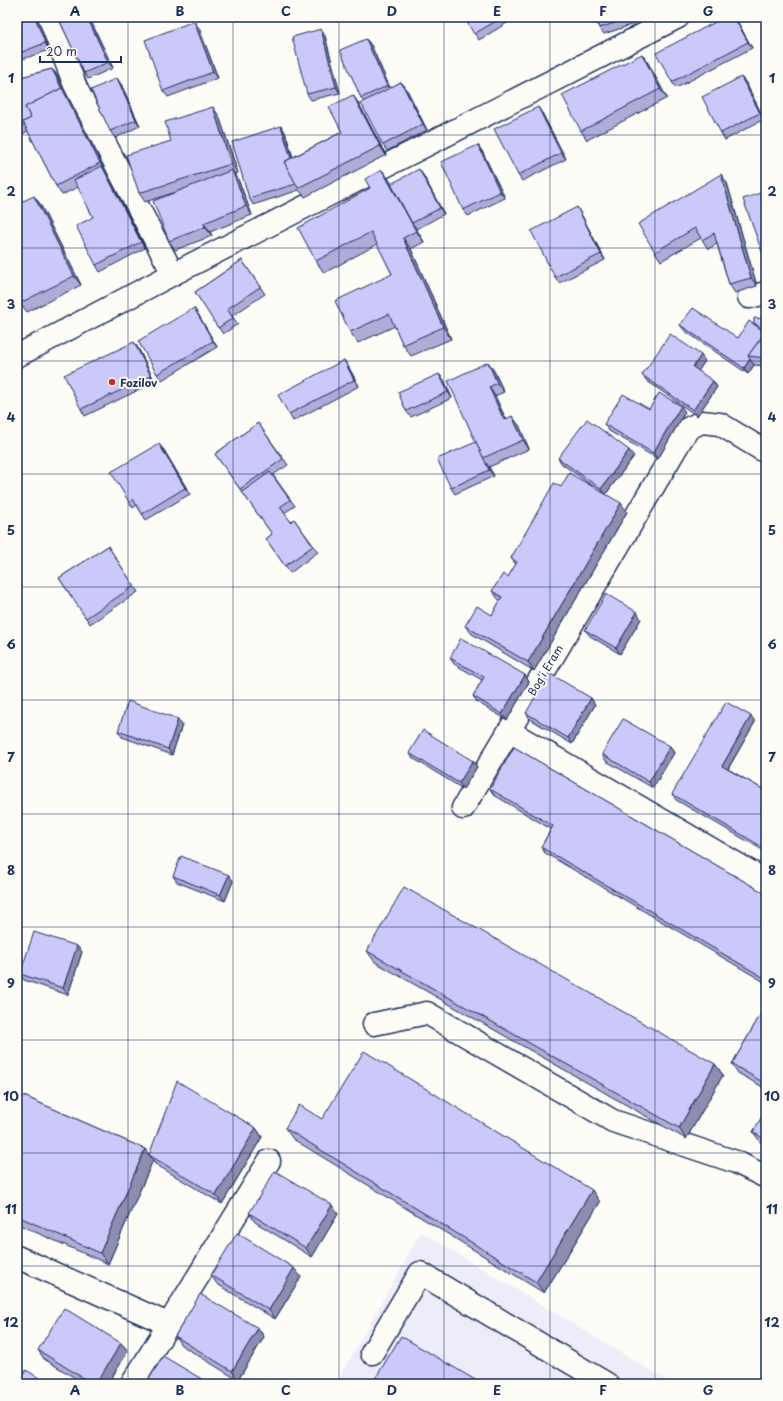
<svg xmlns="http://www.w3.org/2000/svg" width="783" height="1401" viewBox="0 0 783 1401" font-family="'Playpen Sans',sans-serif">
<rect width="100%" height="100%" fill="#fdfcf7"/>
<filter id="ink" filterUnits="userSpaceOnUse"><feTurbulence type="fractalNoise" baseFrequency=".025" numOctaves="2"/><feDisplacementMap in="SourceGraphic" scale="8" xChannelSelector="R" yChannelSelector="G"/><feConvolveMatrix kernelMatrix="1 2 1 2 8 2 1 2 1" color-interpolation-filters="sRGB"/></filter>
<g filter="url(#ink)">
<path fill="#eeecf8" d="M421,1232L673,1384H336Z"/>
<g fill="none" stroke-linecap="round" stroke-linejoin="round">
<g stroke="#1b2f5e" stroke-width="25">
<g id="minor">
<path d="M49,17L76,88L173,274"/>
<path d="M749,297L766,293"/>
<path d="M17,356L173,274L678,17"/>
<path d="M766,452L720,424L702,422L689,428L682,438L509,731L766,881"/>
<path d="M463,808L509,731"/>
<path d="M374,1024L427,1013L613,1121L736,1162L766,1177"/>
<path d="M17,1257L168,1324"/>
<path d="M372,1353L420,1273L607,1384"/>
<path d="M132,1384L269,1161"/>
</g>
</g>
<use href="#minor" stroke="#fdfcf7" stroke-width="22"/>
</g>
<g fill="#afacd7" stroke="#1b2f5e">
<path d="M36,17L39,22L49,50L17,61V23Z"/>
<path d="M58,17H89L113,68L88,79L84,73Z"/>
<path d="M464,17H517L479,40Z"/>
<path d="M596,17H632L634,24L604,34L599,28Z"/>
<path d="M725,17H735L752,48L676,88L672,82Z"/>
<path d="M199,28L218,78L168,97L163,91Z"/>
<path d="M325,36L340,93L311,100L307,94Z"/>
<path d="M366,39L371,45L390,88L401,82L406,88L427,130L387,151L383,145L363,101L361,98Z"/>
<path d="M642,54L648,63L667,98L587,140L581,131Z"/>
<path d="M52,69L57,75L145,248L100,272L96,265L93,217L78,187L62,195L56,186L28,131L17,137V78Z"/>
<path d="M741,77L746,83L764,119L725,140L721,133Z"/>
<path d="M121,84L140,126L115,138L110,131Z"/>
<path d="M359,104L386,155L305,197L299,190L253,205L249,198L281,126L285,132L293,157L342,132Z"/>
<path d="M542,113L566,159L522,181L518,175Z"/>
<path d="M219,116L238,173L234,174L238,179L252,215L210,232L212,236L175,250L169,241L173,193L145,202L139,193L171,141Z"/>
<path d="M482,151L505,198L468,216L463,210Z"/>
<path d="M382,170L392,184L423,175L444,214L417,229H416L424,242L411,249L451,339L411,356L403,345L395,326L358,343L350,332L392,274L378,244L324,273L316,261L370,188Z"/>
<path d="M727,183L757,286L735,293L729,284L717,244L708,249L701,238L661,261L655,252Z"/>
<path d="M766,191V258L762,252Z"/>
<path d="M34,196L40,204L81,285L27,312L20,303Z"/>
<path d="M581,214L605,260L559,283L555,277Z"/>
<path d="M242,260L265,294L232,316L238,324L223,334L195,292Z"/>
<path d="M198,314L217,347L162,380L157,374Z"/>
<path d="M766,319V366L754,365L748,374L685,331L680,325L738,338L755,325L754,323Z"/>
<path d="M138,348L155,382L85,416L81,409Z"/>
<path d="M705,361L698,371L713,381L717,387L697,416L647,381L642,375Z"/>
<path d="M488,362L494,371L504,392L495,396L506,419L519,425L529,449L489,467L494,476L455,494L451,488L476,442Z"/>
<path d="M348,366L359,386L293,421L289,414Z"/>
<path d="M439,374L444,380L452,398L411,417L406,411Z"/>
<path d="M685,412L658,459L609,431L604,424Z"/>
<path d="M258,423L288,465L273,475L295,506L284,513L291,522L294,519L318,552L290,573L266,539L272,534L215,454Z"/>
<path d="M164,450L190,494L146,520L137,505L133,508L129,502Z"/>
<path d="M634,456L606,494L627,512L534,671L472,634L465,626L492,615L500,601L499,600L492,591L508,577L516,565L511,558L561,487L595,488L562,464L558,458Z"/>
<path d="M108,546L138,592L90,624L59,578Z"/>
<path d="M641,619L620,654L590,636L585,630Z"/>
<path d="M450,658L525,675L529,682L507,720L477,702L473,696L482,680L454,664Z"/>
<path d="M591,698L595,705L572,744L530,719L526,713Z"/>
<path d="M751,716L755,722L728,769L766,791V852L676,800L672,794Z"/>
<path d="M182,725L172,755L122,737L118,731Z"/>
<path d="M670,746L674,753L653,788L606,761L602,754Z"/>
<path d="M409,753L473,761L477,767L463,789L414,759Z"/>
<path d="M490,789L766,894V983L545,853L541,847L551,829L494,795Z"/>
<path d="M229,875L233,881L225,901L177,882L173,876Z"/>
<path d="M77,946L82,952L68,995L24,980L20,974Z"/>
<path d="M367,951L715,1064L723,1075L686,1139L375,962Z"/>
<path d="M766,1005V1089L738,1073L732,1064Z"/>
<path d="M17,1093L145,1149L149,1155L256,1128L262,1137L222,1204L155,1164L153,1160L108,1264L17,1224Z"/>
<path d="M766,1110V1146L761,1143L753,1132Z"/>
<path d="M322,1119L600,1202L544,1293L293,1139L285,1128Z"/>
<path d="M249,1213L338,1214L312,1257L255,1222Z"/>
<path d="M211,1275L301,1277L275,1319L217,1284Z"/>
<path d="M258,1328L264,1337L238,1380L181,1345L175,1336Z"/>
<path d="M121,1343L128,1351L108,1384H85L44,1359L38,1350Z"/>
</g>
<g fill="#8e8caf" stroke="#1b2f5e">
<path d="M35,17L39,22L49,50L45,43Z"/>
<path d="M87,17H89L113,68L108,62Z"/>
<path d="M630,17H632L634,24Z"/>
<path d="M734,17L736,19L752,48L748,42Z"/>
<path d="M194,21L199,28L218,78L213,72Z"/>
<path d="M321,29L325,36L340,93L336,87Z"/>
<path d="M366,39L371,45L392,92L387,86Z"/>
<path d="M642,54L648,63L667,98L660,89Z"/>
<path d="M52,69L57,75L145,248L141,242L100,163L62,88Z"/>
<path d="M741,77L746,83L764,119L760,113Z"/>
<path d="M117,78L121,84L140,126L136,120Z"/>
<path d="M401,82L406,88L427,130L423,124Z"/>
<path d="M353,95L359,104L386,155L380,146Z"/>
<path d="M213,107L219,116L238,173L231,164Z"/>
<path d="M538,107L542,113L566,159L561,153Z"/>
<path d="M281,126L285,132L296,168L292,161Z"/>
<path d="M478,145L482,151L505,198L500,192Z"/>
<path d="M419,169L423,175L444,214L440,208Z"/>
<path d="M232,170L238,179L252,215L246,206Z"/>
<path d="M382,170L390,181L413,222L412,223L416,228L424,242L416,231Z"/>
<path d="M721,174L727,183L757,286L751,278Z"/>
<path d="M34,196L40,204L81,285L74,276Z"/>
<path d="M577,207L581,214L605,260L601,254Z"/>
<path d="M204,223L210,232L212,236L205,227Z"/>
<path d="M403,238L411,249L451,339L443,327Z"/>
<path d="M194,308L198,314L217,347L213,341Z"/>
<path d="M134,342L138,348L155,382L151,376Z"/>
<path d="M701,355L705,361L697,373L693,367Z"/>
<path d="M750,359L754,365L748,374L744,368Z"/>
<path d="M344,360L348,366L359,386L354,380Z"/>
<path d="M488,362L494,371L504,392L497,383Z"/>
<path d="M439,374L444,380L452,398L448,392Z"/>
<path d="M713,381L717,387L697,416L693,410Z"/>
<path d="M489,387L495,396L510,429L504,420Z"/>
<path d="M681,406L685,412L658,459L653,453Z"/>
<path d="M512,416L519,425L529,449L523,440Z"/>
<path d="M159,444L164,450L190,494L185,488Z"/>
<path d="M629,450L634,456L605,495L601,489Z"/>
<path d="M485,462L489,467L494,476L489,470Z"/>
<path d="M621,503L627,512L534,671L528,662Z"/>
<path d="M637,612L641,619L620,654L616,648Z"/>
<path d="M525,675L529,682L507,720L502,714Z"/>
<path d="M591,698L595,705L572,744L568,738Z"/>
<path d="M751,716L755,722L726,772L722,766Z"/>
<path d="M178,719L182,725L172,755L168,749Z"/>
<path d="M670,746L674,753L653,788L649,782Z"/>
<path d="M473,761L477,767L463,789L459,783Z"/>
<path d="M229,875L233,881L225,901L220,895Z"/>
<path d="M77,946L82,952L68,995L63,988Z"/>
<path d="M715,1064L723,1075L686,1139L679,1128Z"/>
<path d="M256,1128L262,1137L222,1204L216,1195Z"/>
<path d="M145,1149L153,1160L108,1264L100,1253Z"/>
<path d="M592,1190L600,1202L544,1293L536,1282Z"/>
<path d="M332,1205L338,1214L312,1257L306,1248Z"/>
<path d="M294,1268L301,1277L275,1319L269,1310Z"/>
<path d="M258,1328L264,1337L238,1380L232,1371Z"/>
<path d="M121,1343L128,1351L108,1384H96Z"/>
</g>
<g fill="#cbc8fa" stroke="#1b2f5e">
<path d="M33,17H35L45,43L17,54V23Z"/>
<path d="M58,17H87L108,62L84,73Z"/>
<path d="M464,17H503L474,34Z"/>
<path d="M596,17H630V18L599,28Z"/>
<path d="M725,17H734L748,42L672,82L656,53Z"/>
<path d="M194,21L213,72L163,91L145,40Z"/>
<path d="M321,29L336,87L307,94L292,37Z"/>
<path d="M366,39L387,86L361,98L340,50Z"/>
<path d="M642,54L660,89L581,131L562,95Z"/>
<path d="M52,69L63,91L62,88L25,107L31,118L23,122L25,124L17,128V78Z"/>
<path d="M741,77L760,113L721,133L702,97Z"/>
<path d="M117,78L136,120L110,131L91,90Z"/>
<path d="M401,82L423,124L383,145L361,103Z"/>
<path d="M62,88L100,163L56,186L23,122L31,118L25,107Z"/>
<path d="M353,95L380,146L298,188L284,162L342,132L329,107Z"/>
<path d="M213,107L231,164L139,193L126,155L171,141L165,122Z"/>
<path d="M538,107L561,153L518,175L494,129Z"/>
<path d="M281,126L291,158L284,162L296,184L249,198L232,142Z"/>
<path d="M478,145L500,192L463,210L441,162Z"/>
<path d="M102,166L141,242L96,265L76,226L93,217L74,180Z"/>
<path d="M419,169L440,208L412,223L391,184Z"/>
<path d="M232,170L246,206L204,223L205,227L169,241L153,201Z"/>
<path d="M382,170L416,231L403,238L443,327L403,345L389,314L350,332L335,301L392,274L371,232L316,261L298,228L370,188L365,179Z"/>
<path d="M721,174L751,278L729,284L714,233L702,240L695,228L655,252L638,224Z"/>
<path d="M766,191V250L762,252L743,199Z"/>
<path d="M34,196L74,276L20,303L17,297V204Z"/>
<path d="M577,207L601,254L555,277L531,231Z"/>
<path d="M242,260L260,287L227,309L233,318L218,328L195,292Z"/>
<path d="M194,308L213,341L157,374L138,341Z"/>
<path d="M693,308L738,338L749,321L765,332L748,356L750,359L744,368L680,325Z"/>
<path d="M754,318L766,319V358L748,356L766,331L754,323Z"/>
<path d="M670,334L701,355L693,367L713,381L693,410L642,375Z"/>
<path d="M134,342L151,376L81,409L64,375Z"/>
<path d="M344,360L354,380L289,414L278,395Z"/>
<path d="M488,362L497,383L489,387L504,420L512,416L523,440L483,458L448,381Z"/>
<path d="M439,374L448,392L406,411L398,392Z"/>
<path d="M659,393L681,406L653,453L604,424L623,394L649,409Z"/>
<path d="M587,419L629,450L601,489L558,458Z"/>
<path d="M258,423L283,459L240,489L215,454Z"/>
<path d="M476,442L489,470L451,488L437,459Z"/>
<path d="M159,444L185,488L142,514L133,499L129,502L111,472Z"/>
<path d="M270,472L290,500L280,507L291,522L294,519L313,546L285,566L266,539L272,534L242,492Z"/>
<path d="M569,473L621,503L528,662L465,626L477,606L492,615L502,597L492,591L503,574L508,577L517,562L511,558L554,483L561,487Z"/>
<path d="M108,546L134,586L86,618L59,578Z"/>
<path d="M606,594L637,612L616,648L585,630Z"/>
<path d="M461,638L525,675L502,714L473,696L484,677L450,658Z"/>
<path d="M549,673L591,698L568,738L526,713Z"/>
<path d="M128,701L178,719L168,749L118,731Z"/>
<path d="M726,702L751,716L722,766L766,791V849L672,794Z"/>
<path d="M623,719L670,746L649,782L602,754Z"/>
<path d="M423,730L473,761L459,783L409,753Z"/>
<path d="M514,747L766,894V979L541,847L553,826L490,789Z"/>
<path d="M181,856L229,875L220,895L173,876Z"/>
<path d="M404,887L715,1064L679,1128L367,951Z"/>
<path d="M34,932L77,946L63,988L20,974Z"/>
<path d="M766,1005V1084L732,1064Z"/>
<path d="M364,1051L592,1190L536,1282L285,1128L299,1105L322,1119Z"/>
<path d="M177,1081L256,1128L216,1195L149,1155Z"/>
<path d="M17,1093L145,1149L100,1253L17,1216Z"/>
<path d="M766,1110V1140L753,1132Z"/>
<path d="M275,1171L332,1205L306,1248L249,1213Z"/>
<path d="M237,1233L294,1268L269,1310L211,1275Z"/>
<path d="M200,1294L258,1328L232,1371L175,1336Z"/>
<path d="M64,1308L121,1343L96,1384H93L38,1350Z"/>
<path d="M401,1336L482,1384H372Z"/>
<path d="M163,1356L210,1384H146Z"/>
<path d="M26,1370L49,1384H18Z"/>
</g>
</g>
<path fill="none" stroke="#1b2f5e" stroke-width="1" stroke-opacity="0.55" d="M128,17V1384M233,17V1384M339,17V1384M444,17V1384M550,17V1384M655,17V1384M17,135H766M17,248H766M17,361H766M17,474H766M17,587H766M17,700H766M17,814H766M17,927H766M17,1040H766M17,1153H766M17,1266H766"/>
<circle fill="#c8321e" stroke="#fdfcf7" stroke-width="1.5" cx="112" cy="382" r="4"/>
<g text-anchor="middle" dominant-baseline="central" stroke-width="4" stroke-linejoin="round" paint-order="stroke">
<g font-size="11" font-weight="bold" fill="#1b2f5e" stroke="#fdfcf7" text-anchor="start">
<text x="120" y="382">Fozilov</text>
</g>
<g font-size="11" fill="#1b2f5e" stroke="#fdfcf7">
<text transform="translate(545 670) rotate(-59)">Bog'i Eram</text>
</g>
</g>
<rect width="783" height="1401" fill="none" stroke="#fdfcf7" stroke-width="44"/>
<path d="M40 56v6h81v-6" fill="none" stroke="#1b2f5e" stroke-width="2"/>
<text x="46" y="56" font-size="12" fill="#1b2f5e" stroke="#fdfcf7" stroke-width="3" paint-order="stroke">20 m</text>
<rect x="22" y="22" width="739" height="1357" fill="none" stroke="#1b2f5e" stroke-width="1.5"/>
<g font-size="13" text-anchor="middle" font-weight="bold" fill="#1b2f5e">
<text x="75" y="16">A</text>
<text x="180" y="16">B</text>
<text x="286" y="16">C</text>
<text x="392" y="16">D</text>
<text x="497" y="16">E</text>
<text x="603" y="16">F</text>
<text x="708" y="16">G</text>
<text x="11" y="83">1</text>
<text x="772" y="83">1</text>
<text x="11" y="196">2</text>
<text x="772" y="196">2</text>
<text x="11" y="309">3</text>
<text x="772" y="309">3</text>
<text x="11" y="422">4</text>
<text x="772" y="422">4</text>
<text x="11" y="535">5</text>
<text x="772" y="535">5</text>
<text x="11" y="649">6</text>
<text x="772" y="649">6</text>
<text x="11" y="762">7</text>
<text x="772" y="762">7</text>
<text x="11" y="875">8</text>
<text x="772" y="875">8</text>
<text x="11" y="988">9</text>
<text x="772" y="988">9</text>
<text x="11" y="1101">10</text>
<text x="772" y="1101">10</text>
<text x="11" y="1214">11</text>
<text x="772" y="1214">11</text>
<text x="11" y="1327">12</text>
<text x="772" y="1327">12</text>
<text x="75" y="1395">A</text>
<text x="180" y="1395">B</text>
<text x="286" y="1395">C</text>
<text x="392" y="1395">D</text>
<text x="497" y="1395">E</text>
<text x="603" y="1395">F</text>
<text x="708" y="1395">G</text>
</g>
</svg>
